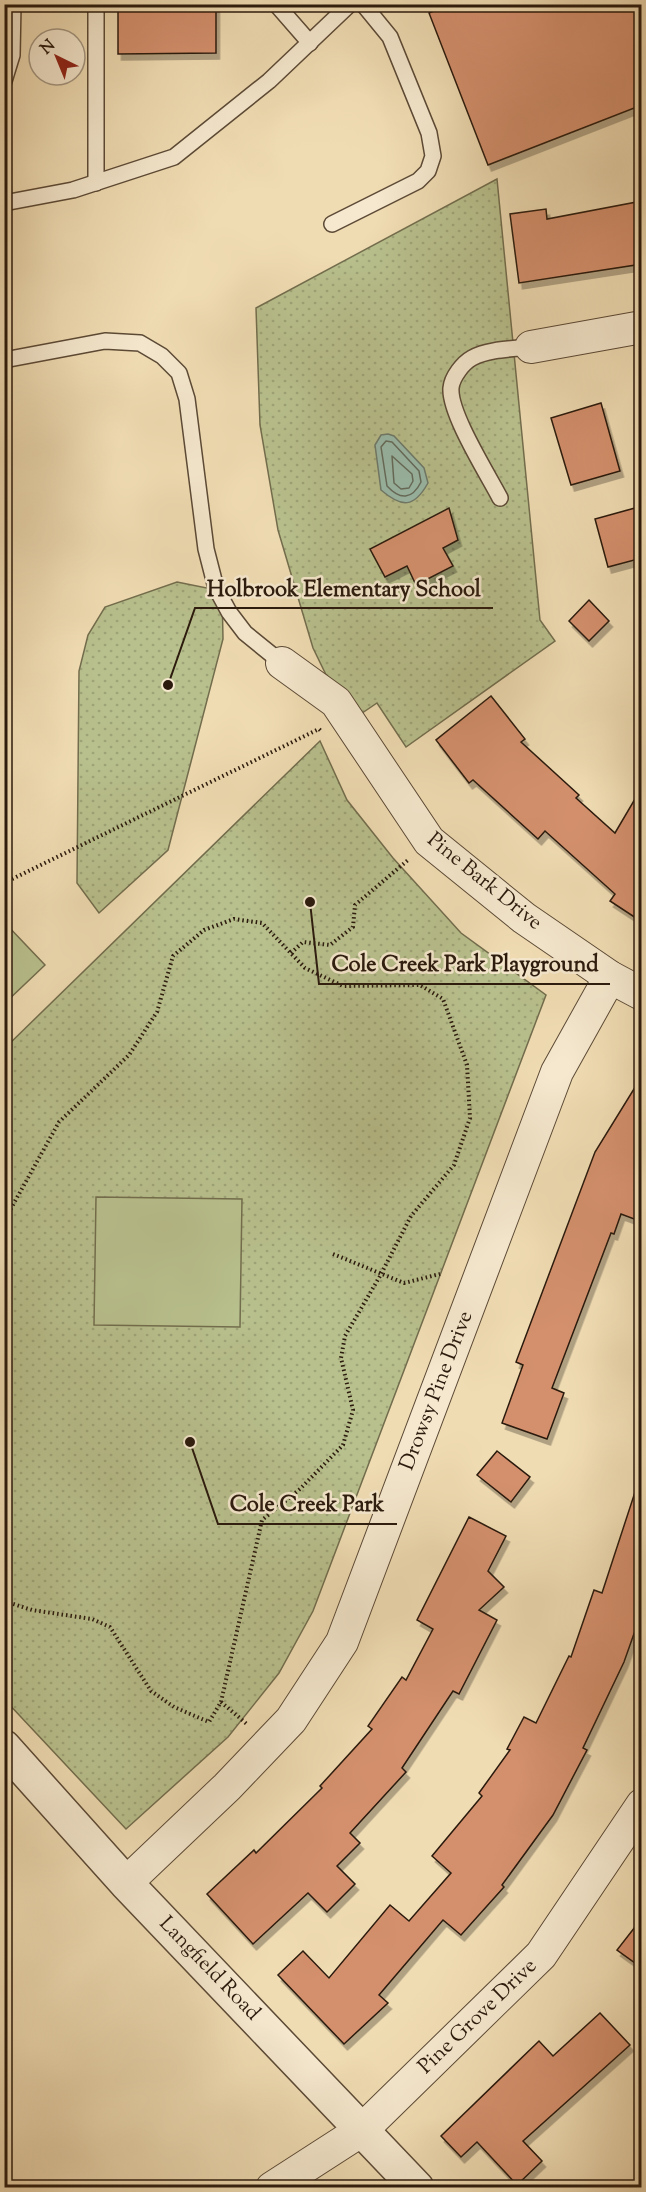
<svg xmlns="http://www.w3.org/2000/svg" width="646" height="2192" viewBox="0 0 646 2192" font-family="'Sorts Mill Goudy',serif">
<defs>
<pattern id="grass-dots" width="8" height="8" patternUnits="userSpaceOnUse" patternTransform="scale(1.5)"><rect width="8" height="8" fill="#b8c08d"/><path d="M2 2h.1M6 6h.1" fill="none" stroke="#9ea478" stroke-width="1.8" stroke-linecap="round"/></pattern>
<filter id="shadow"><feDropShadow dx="3.5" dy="6" stdDeviation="0" flood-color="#0004"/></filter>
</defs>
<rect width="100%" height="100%" fill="#f0dcb3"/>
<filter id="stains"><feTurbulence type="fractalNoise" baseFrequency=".00333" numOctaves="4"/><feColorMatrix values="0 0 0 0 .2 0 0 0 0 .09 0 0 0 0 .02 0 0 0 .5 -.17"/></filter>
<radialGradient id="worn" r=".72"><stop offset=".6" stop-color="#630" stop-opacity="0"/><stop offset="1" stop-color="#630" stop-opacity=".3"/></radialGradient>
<g fill="url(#grass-dots)" stroke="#726d4d" stroke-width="1.5">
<path d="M497,179L540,620L555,641L406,747L377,703L349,722L313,648L278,530L260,425L256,308Z"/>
<path d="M177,582L222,591L223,639L168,850L99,913L77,883L79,671L88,635L105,607Z"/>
<path d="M320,741L347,800L393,858L461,933L546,995L313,1611L279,1673L228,1737L126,1829L5,1700V1048Z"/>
</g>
<g fill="#b8c08d" stroke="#726d4d" stroke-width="1.5">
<path d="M5,923L45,965L5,1003L4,923Z"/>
<path d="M96,1197L242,1199L240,1327L94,1325Z"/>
</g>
<path fill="#9abcac" stroke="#6e7b6c" stroke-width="1.5" d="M388,434L394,436L424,468L428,483C414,508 402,508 381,490L375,445L381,435Z"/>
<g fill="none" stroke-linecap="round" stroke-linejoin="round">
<g stroke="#626b5c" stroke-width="1.5">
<path d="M386,441L392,442L419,471L421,482C412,500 400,500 387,486L381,447Z"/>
<path d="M392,456L412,474L413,481L409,488L401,489L394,483Z"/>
</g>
</g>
<g fill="#d4906d" stroke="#2b1a0d" stroke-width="1.5" filter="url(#shadow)">
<path d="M118,4H216V53L118,54Z"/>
<path d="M450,4H642V105L488,165L429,13Z"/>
<path d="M642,201V264L519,283L510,214L546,209L547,219Z"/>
<path d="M601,403L620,471L571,485L551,418Z"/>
<path d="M449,508L458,540L443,548L453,566L416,585L407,566L385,577L370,549Z"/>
<path d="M635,508L642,531V558L608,567L595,519Z"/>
<path d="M589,600L609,621L589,641L569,621Z"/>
<path d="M491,696L525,739L521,742L579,795L576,798L615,833L642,787V922L610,901L615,894L545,831L538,839L473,780L469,783L436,740Z"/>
<path d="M642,1076V1222L621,1214L614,1234L611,1233L552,1388L564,1393L547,1439L502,1423L523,1365L516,1362L595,1152Z"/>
<path d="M497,1451L530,1477L511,1502L477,1475Z"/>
<path d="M637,1486L642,1487V1611L624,1662L583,1748L587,1750L553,1815L502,1885L504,1887L461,1935L443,1920L379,1995L388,2003L344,2044L278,1975L303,1951L329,1978L390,1905L409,1921L451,1873L432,1856L482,1796L479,1793L510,1750L507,1749L524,1717L536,1723L569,1656L571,1657L594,1590L602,1593Z"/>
<path d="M469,1517L506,1536L488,1571L504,1587L479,1610L497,1620L459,1694L453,1691L402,1768L406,1772L350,1833L360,1843L337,1866L355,1884L327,1912L308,1893L253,1944L207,1894L254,1850L256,1853L322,1788L320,1786L372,1729L368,1726L402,1677L406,1680L433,1629L417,1620Z"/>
<path d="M642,1918V1968L617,1950Z"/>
<path d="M600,2013L630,2045L523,2141L542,2161L517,2185L477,2142L461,2157L441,2136L539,2041L553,2056Z"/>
</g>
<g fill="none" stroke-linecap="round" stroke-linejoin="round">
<g stroke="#5c4a36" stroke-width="18">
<g id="service">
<path d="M276,4L310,43"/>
<path d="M4,81L12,55L13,4"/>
<path d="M96,183V4"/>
<path d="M4,203L73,190L174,157L269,81L350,4"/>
<path d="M332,224L418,181L428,171L433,156L429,133L390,37L363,4"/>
<path d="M4,360L105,341L140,343L162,356L179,373L187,399L206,549L216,588L229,612L245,633L282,663"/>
<path d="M500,498C487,473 449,413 451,388C452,377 463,363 472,358C488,349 513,349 531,347"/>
</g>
</g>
<g stroke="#5c4a36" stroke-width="34">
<g id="minor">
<path d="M531,347L642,327"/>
<path d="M282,663L336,702L429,841L524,918L610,977L642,994"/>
<path d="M126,1883L227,1787L291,1720L342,1642L557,1072L610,977"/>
<path d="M272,2188L362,2130L541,1955L642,1805"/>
</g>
</g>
<g stroke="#5c4a36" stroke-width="36">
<path id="tertiary" d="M4,1747L126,1883L417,2188"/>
</g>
<g stroke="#2b1a0d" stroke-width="4" stroke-dasharray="1.5 3" stroke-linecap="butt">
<path d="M4,883L319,729L321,731"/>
<path d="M291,953L303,942L330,945L353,927L355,905L408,860"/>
<path d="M4,1221L59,1122L129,1055L157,1012L173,956L204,930L234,919L262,923L305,968L343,986L420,985L443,999L467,1065L470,1118L454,1165L411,1216L380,1276L345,1336L341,1358L353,1410L343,1445L300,1489L262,1520L221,1702L209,1722L174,1707L151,1691L110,1627L92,1619L32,1610L4,1601"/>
<path d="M333,1254L404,1283L440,1274"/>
<path d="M221,1702L248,1725"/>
</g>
<use href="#service" stroke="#f5e8ce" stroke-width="15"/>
<use href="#minor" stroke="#f5e8ce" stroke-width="32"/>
<use href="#tertiary" stroke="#f5e8ce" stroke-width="33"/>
</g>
<g text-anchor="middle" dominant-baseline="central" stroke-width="5" stroke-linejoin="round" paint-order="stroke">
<g font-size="21" fill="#2b1a0d" stroke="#f5e8ce">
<text transform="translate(484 882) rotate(39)">Pine Bark Drive</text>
<text transform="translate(437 1391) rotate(-69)">Drowsy Pine Drive</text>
<text transform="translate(209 1969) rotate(46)">Langfield Road</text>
<text transform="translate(478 2017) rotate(-44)">Pine Grove Drive</text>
</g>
</g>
<path fill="none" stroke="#2b1a0d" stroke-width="2" d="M168 685L195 608H493M310 902L319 984H610M190 1442L218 1524H397"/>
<g fill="#2b1a0d" stroke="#f5e8ce" stroke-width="2">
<circle cx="168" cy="685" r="6"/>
<circle cx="310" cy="902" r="6"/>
<circle cx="190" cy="1442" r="6"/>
</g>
<g font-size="22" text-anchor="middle" font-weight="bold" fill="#2b1a0d" stroke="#f5e8ce" stroke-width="5" stroke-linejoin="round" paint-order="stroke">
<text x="344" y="596">Holbrook Elementary School</text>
<text x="465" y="971">Cole Creek Park Playground</text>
<text x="307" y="1511">Cole Creek Park</text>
</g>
<rect width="646" height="2192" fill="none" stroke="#f0dcb3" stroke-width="24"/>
<rect x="6" y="6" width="634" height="2180" fill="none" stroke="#2b1a0d" stroke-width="3"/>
<rect x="12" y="12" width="622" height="2168" fill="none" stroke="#2b1a0d" stroke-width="1.5"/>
<g transform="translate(57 57) rotate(317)"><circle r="28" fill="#f5e8ce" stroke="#a49681" stroke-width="1.5"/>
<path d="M0-4.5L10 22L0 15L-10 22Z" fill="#8f2418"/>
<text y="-9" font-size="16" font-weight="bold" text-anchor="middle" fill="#2b1a0d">N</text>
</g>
<rect width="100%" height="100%" filter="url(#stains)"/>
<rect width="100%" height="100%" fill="url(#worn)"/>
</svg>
